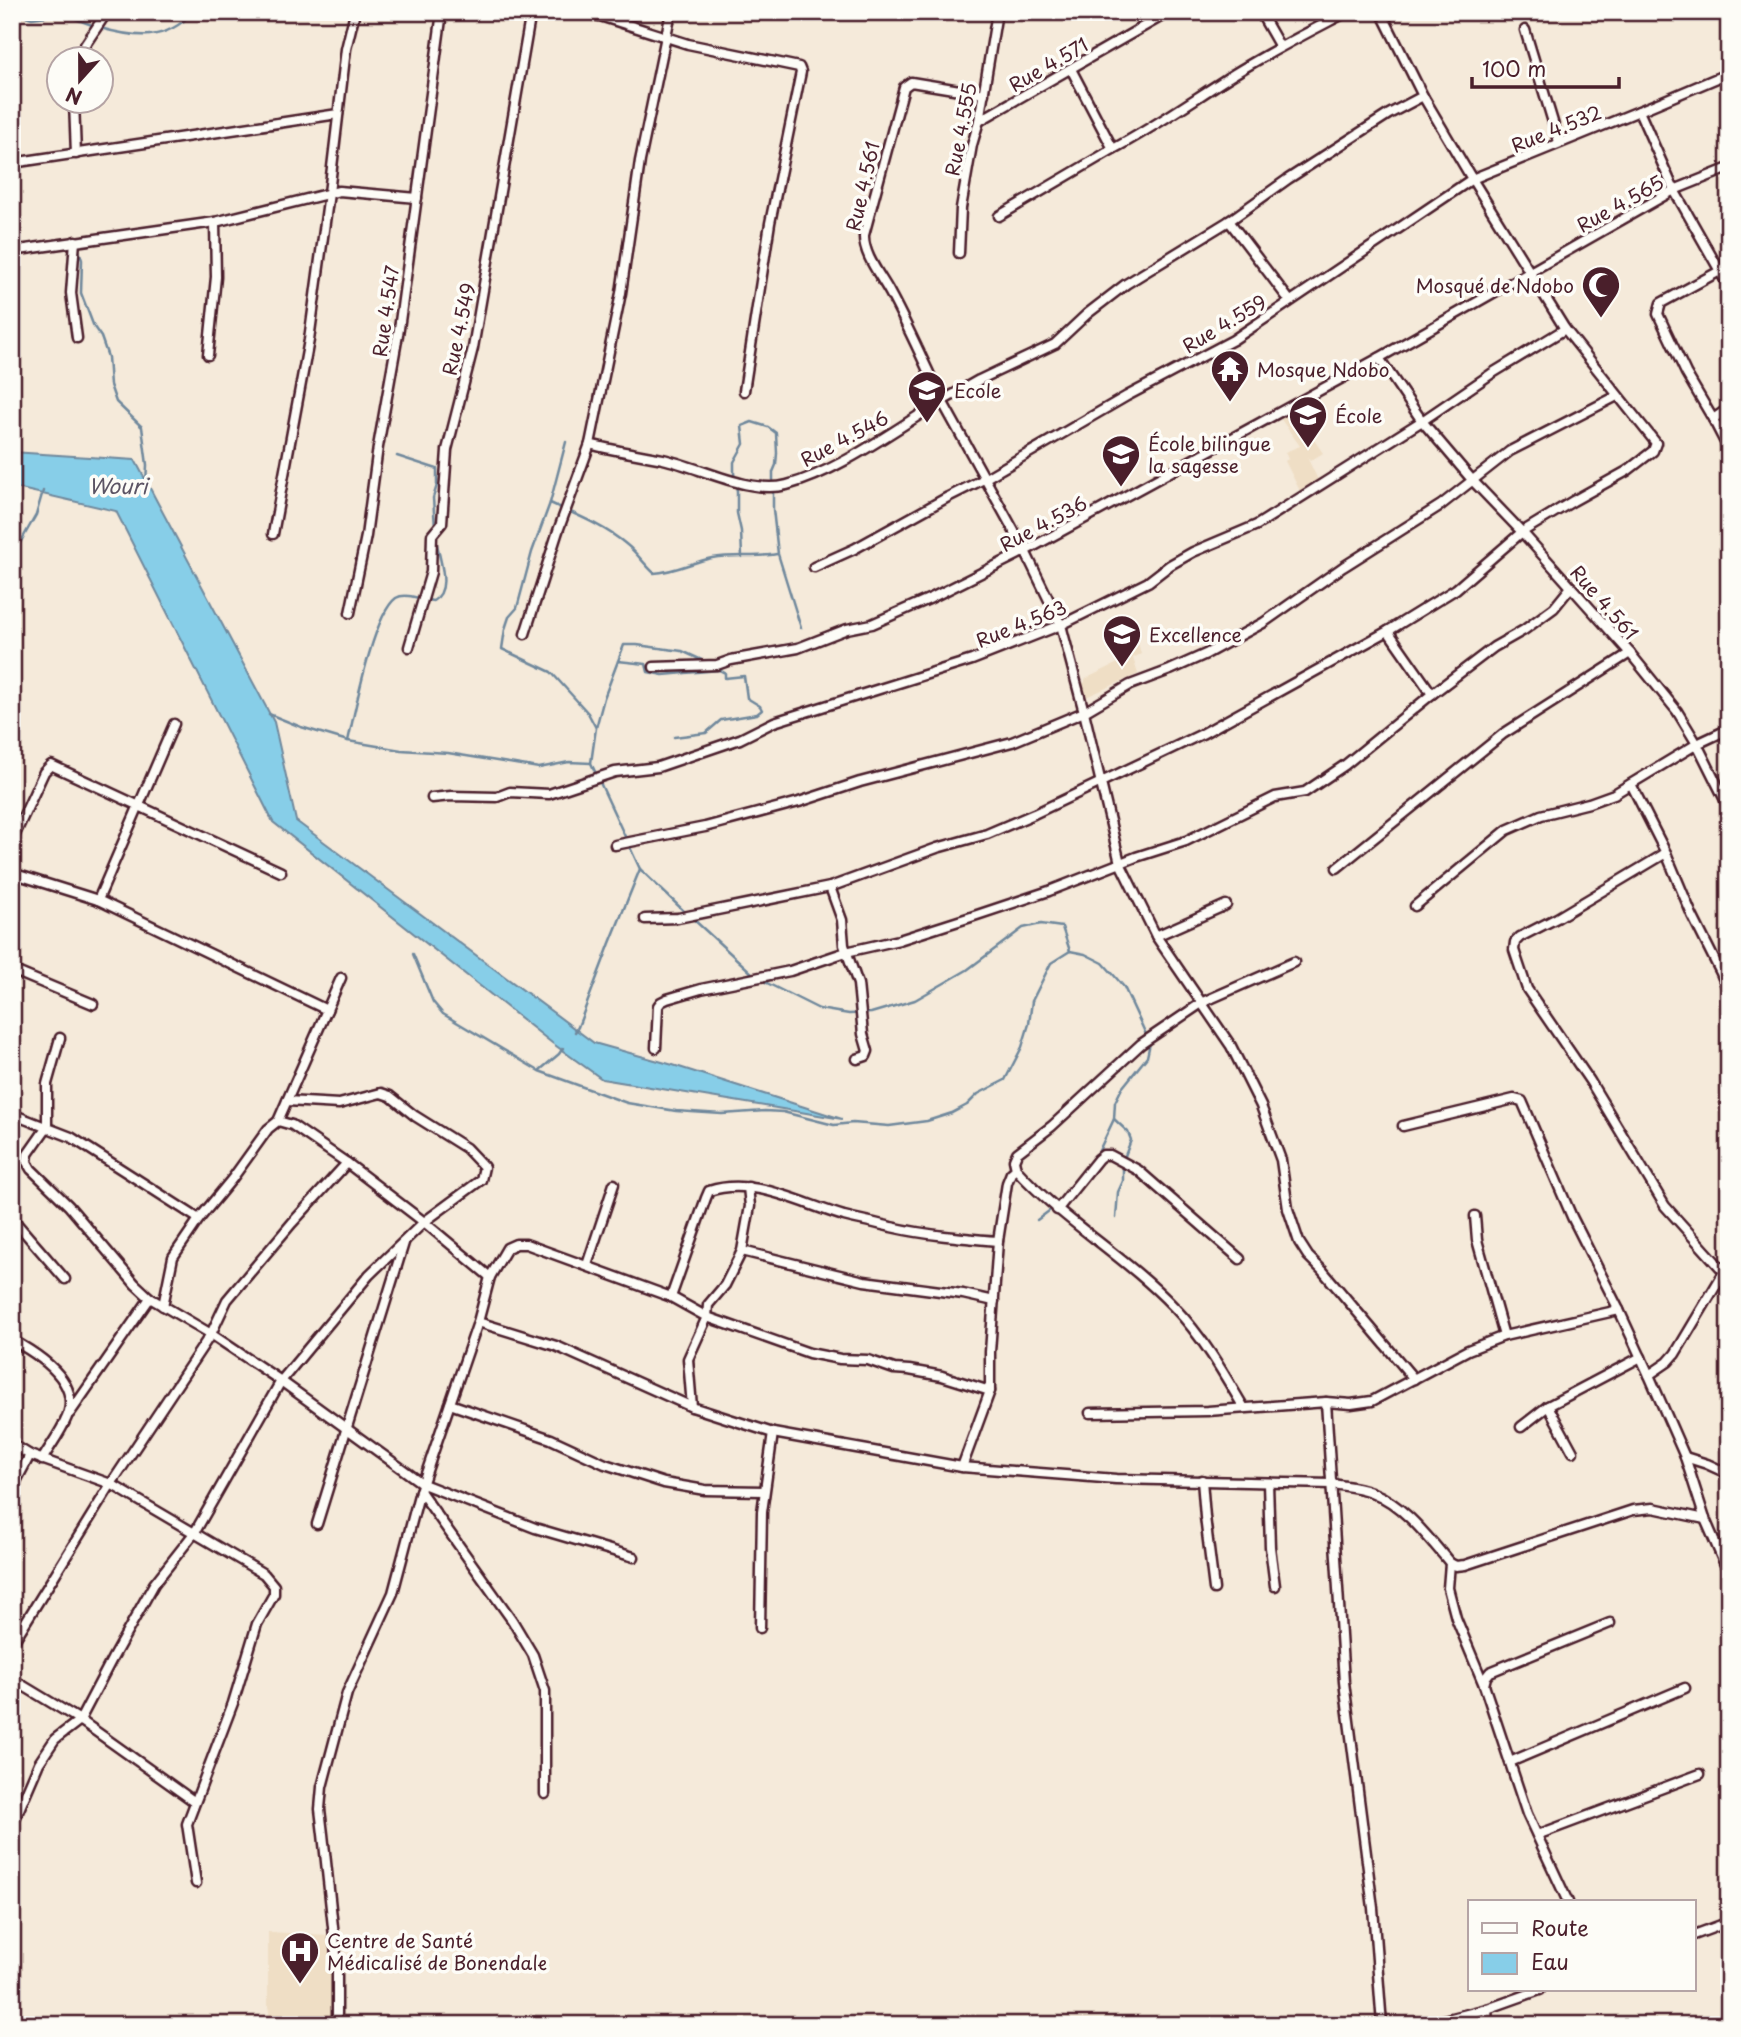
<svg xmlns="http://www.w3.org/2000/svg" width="1741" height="2037" viewBox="0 0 1741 2037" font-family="'Playpen Sans',sans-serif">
<rect width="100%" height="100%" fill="#f5eada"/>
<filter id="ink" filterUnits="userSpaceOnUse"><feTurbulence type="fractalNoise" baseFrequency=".0143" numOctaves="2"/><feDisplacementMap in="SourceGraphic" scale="14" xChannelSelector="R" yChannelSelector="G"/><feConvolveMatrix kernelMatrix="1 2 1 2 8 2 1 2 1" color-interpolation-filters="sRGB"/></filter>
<g filter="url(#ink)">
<g fill="#efdec5">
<path d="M1293,409L1323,453L1310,461L1307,457L1319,482L1301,493L1285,461L1288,459L1285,452L1300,446L1280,418Z"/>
<path d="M1125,628L1129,641L1137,639L1141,654L1133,658L1138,674L1086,697L1082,683L1085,682V679L1122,661L1116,641L1110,642L1107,634Z"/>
<path d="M268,1932L331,1935L333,2025H271L268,2006Z"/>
</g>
<path fill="#87cee8" stroke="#6f889c" stroke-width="2" d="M12,452L135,460L274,722L296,821L594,1043L673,1065L842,1119L602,1079L552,1043L273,822L116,511L12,487Z"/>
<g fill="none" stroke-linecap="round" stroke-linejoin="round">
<g stroke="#6f889c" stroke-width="2.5">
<path d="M14,12L32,18L62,14L92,25"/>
<path d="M100,28C136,38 166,42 193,12"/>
<path d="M78,246L82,260L81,293L94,327L101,337L108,357L110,385L116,402L142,427L147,465L146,483"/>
<path d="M566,442L550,503L532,552L517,608L509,617L505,629L502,649L551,672L588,713L596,728"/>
<path d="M397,456L437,469V485L433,498L435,527"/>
<path d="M550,503C577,515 605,526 627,545C637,553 644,564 654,573C675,572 692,562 712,558C733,554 756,558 777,554"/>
<path d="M12,557L36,515L43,491"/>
<path d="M742,557L741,531L737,513V491L734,473V462L744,444L742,426L752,422L768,427L776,433L777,453L776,465L773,472V509L778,554L801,628"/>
<path d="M618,661L646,664L648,672L663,675L719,670"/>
<path d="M269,714L301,727L348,741L401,750L448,753L539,768L569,762L591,763"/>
<path d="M674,737L706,733L721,720L757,714L762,710L760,706L747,698L744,676L725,678V673L719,670L718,666"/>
<path d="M348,741C355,711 373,615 396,598C406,592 423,600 433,601C454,589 437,555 436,537"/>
<path d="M687,914L640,869L591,763L596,728L604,698L624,645H637L682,651L706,662"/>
<path d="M692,918L754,975"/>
<path d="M413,954L433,1002L443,1014L539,1071L627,1103L676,1111L722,1114L765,1111L783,1112L834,1125L853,1123L889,1126L927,1121L952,1113L967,1105L978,1094L1005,1080L1022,1047L1029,1024L1032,1001L1051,963L1070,951L1085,954L1103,963L1112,973L1124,987L1150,1043L1147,1057L1122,1088L1115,1102L1114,1119L1097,1155"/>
<path d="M759,979L819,1009L849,1014L871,1013L915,1000L967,970L1023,928L1041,924L1062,927L1070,951"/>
<path d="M575,1032L578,1027L610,943L640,869"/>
<path d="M540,1070L559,1054L563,1048"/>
<path d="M1114,1119L1128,1132L1131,1140L1123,1161V1181L1118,1192L1116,1218"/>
<path d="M1037,1220L1053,1208"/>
</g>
<g stroke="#4a1f2b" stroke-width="13">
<g id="street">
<path d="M579,12L600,16L688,44L799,67L801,72L770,223L744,391"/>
<path d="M1260,12L1280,47"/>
<path d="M1525,30L1559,142"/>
<path d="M75,60L107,12"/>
<path d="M984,94L911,82L904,87L864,235C863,255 881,276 890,293C909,328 925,365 942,401L979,380L1055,344L1087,314L1126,284L1229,221L1288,179L1389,114L1423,96"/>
<path d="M74,102L76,154"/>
<path d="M1639,111L1674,190L1729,287"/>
<path d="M979,121L1169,12"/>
<path d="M1113,149C1151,129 1187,104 1223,81C1263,55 1305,34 1347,12"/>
<path d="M12,163L338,114"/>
<path d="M999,216L1113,149L1071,69"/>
<path d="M1229,221L1290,301"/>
<path d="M75,241L71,293L77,338"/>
<path d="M12,251L215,222L339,191L417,198"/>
<path d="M959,253L961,208L972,145L979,121L997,12"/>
<path d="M1729,266L1661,303L1658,314L1686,373L1713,419L1729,450"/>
<path d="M208,355L216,277L215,222"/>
<path d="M1713,419L1729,408"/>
<path d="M590,444C614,451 639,454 663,459C700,467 750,495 787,485C840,471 895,429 942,401L1025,551L1061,625L1084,712L1012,742L860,782L799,802L705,827L615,845"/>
<path d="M273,534L309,340L329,193L346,49L355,12"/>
<path d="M814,567L854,549L948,497L984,479L1127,396L1233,340L1472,179L1423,96L1381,12"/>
<path d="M350,613L366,536L378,447L399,329L442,12"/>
<path d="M1388,631L1432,694"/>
<path d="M525,634L558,531L590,444L621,293L640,161L671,12"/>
<path d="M409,647L431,572L432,535L442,523L447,450L473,348L531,12"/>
<path d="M1630,653L1677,711L1697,744L1729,808"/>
<path d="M654,667L717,665L731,660L798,648L847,629L872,624L931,598L1025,551L1379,358L1674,190L1729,168"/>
<path d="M1631,784L1666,853L1692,915L1721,973L1729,993"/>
<path d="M432,798L451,796L497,797L510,792L549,794L615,772L658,767L740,739L774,722L972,660L1061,625L1148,582L1170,565L1193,552L1257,525L1422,421L1491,374L1565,329"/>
<path d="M12,841L44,772L51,765L281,872"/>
<path d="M1666,853L1557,918L1520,937L1515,942L1514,950L1527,989L1590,1081L1665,1206L1729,1277"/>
<path d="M1337,868L1503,734L1630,653L1522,532L1473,481L1422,421L1379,358"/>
<path d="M12,873L98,900L327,1010"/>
<path d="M830,887L842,920L844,945L858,984L863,1034L868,1051L866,1056L857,1059"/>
<path d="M98,900L174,724"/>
<path d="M1415,906L1507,830L1541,815L1589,803L1614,794L1697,744L1729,729"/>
<path d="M645,919L678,918L830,887L937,848L987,834L1034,814L1202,734L1388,631L1456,589L1522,532L1573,501L1627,471L1653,451L1656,443L1565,329L1472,179L1639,111L1729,73"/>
<path d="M1156,936L1226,905"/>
<path d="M12,970L93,1004"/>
<path d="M60,1038L47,1084V1127L28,1154L27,1162L31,1169L69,1206L135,1284L150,1298L211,1334L281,1381L423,1484L535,1528L634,1557"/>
<path d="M656,1048L658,1006L661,1002L667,999L701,989L790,971L846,952L899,940L971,917L1049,891L1136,857L1186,841L1275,797L1305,792L1345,765L1432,694L1494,647L1524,630L1554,608L1571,587"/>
<path d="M12,1114L71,1137L199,1219"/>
<path d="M278,1121L292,1125L347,1163L424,1222L481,1180L484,1167L466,1148L415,1116L390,1096L381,1093L339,1104L287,1101"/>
<path d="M1403,1126L1514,1099L1522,1101L1572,1217L1619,1310L1649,1375L1685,1457L1705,1519L1729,1574"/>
<path d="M1016,1169L1014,1160L1017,1153L1052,1126L1141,1044L1203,1002L1294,962"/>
<path d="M1057,1210L1098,1159L1103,1155H1110L1138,1170L1240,1259"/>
<path d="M1475,1216L1477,1240L1504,1336"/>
<path d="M12,1218L65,1279"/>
<path d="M742,1251L864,1281L963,1294L994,1301"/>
<path d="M587,1265L614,1184"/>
<path d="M671,1297L706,1198L709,1191C754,1176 802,1204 844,1216C860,1220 876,1223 891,1227C926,1235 962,1238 998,1241"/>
<path d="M163,1306L173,1257L199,1219L232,1179L268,1129L278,1121L341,978"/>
<path d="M478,1322L556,1346L692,1407L773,1433L962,1467L1116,1479L1332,1484C1345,1486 1359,1487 1371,1492C1403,1504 1428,1537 1450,1563L1456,1566L1465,1565L1633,1510L1653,1508L1705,1519"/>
<path d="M12,1340C38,1354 82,1382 67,1417C61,1432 50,1446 42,1460"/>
<path d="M1649,1375L1668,1362L1675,1354L1724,1272"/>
<path d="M1414,1379L1322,1270L1308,1256L1299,1242L1288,1209L1281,1160L1261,1106L1231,1046L1156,936L1120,863L1084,712L1130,685L1170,670L1206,654L1263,623L1343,567L1441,505L1510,451L1617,396"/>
<path d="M1326,1402L1351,1404L1372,1401L1468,1350L1504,1336L1619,1310"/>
<path d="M450,1404L551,1439L605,1464L664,1483L705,1490L764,1491"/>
<path d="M1548,1406L1573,1452"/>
<path d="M692,1407L688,1359L707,1317L708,1305L725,1285L742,1251L750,1206L748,1187"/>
<path d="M70,1413L150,1298"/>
<path d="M1090,1413L1208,1411L1326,1402L1344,1682L1373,1908L1382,2025"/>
<path d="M1521,1427L1548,1406L1641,1357"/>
<path d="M12,1444L30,1455L111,1484L264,1574L274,1586V1594L257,1624L233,1703L187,1824L196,1883"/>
<path d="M1685,1457L1707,1464L1729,1474"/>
<path d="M962,1467L990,1391V1352L998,1241L1007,1183L1011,1173L1016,1169C1063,1221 1125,1256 1174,1307C1203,1337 1223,1372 1244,1408"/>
<path d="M1202,1480L1205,1517L1214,1589"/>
<path d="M1268,1483L1270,1547L1275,1586"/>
<path d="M12,1489L30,1455"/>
<path d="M420,1491L512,1620L533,1655L545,1691V1794"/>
<path d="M317,1524L404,1243"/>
<path d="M1450,1563L1448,1588L1456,1618L1484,1685"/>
<path d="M760,1628L762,1512L773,1433"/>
<path d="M12,1644L111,1484L211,1334L227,1300L292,1223L347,1163"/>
<path d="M12,1679L80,1720L195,1802"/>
<path d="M1510,1762L1685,1688"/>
<path d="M12,1826L39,1763L55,1739L80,1720L112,1659L154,1584L195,1532L281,1381L369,1275L424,1222L490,1277"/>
<path d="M1537,1835L1700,1774"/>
<path d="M1568,1902L1527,1814L1484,1685L1486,1677L1490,1672L1610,1623"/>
<path d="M1694,1935L1729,1922"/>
<path d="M1487,2009L1488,2025"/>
<path d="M337,2025V1964L323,1834L320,1809L322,1787L347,1693L393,1593L420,1491L478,1322L490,1277L507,1248L516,1244H526L671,1297L707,1317L809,1353L840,1359L868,1360L894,1369L909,1370L942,1376L990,1391"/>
<path d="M1424,2025L1487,2009L1540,1990"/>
</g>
</g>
<use href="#street" stroke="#fdfcf7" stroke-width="8"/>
</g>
</g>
<defs>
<g id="mosque-pin" transform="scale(2.0125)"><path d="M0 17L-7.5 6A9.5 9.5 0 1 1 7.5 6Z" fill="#4a1f2b" stroke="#fdfcf7"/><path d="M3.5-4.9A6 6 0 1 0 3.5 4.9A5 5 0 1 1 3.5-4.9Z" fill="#fff"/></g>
<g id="temple-pin" transform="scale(2.0125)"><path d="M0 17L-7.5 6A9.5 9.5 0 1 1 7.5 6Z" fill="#4a1f2b" stroke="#fdfcf7"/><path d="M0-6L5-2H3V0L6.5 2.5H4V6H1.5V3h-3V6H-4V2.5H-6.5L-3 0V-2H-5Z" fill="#fff"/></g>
<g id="school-pin" transform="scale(2.0125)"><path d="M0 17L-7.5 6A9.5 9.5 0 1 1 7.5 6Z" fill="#4a1f2b" stroke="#fdfcf7"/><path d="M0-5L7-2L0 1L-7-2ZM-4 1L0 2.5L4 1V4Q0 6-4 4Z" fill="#fff"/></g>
<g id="hospital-pin" transform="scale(2.0125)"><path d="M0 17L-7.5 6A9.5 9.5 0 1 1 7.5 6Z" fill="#4a1f2b" stroke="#fdfcf7"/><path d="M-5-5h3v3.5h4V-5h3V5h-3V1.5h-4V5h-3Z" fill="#fff"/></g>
</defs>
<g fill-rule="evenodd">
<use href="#mosque-pin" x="1601" y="285"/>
<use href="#temple-pin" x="1230" y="369"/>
<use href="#school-pin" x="927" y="390"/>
<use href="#school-pin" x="1308" y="415"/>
<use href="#school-pin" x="1121" y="454"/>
<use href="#school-pin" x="1122" y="634"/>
<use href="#hospital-pin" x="300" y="1951"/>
</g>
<g text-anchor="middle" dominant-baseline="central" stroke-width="7" stroke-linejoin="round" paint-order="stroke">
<g font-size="19" fill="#4a1f2b" stroke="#fdfcf7">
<text transform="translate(1048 64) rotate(-30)">Rue 4.571</text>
<text transform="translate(1556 128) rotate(-22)">Rue 4.532</text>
<text transform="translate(960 129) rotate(-79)">Rue 4.555</text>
<text transform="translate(862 186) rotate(-77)">Rue 4.561</text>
<text transform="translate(1620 203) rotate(-29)">Rue 4.565</text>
<text transform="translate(385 311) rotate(-82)">Rue 4.547</text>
<text transform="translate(1224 323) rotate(-31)">Rue 4.559</text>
<text transform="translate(458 329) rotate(-78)">Rue 4.549</text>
<text transform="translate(844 438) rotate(-28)">Rue 4.546</text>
<text transform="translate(1043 523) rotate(-28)">Rue 4.536</text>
<text transform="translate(1605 602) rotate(49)">Rue 4.561</text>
<text transform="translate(1021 623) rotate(-22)">Rue 4.563</text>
</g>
<g font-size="19" fill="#4a1f2b" stroke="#fdfcf7" text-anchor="start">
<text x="1574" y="285" text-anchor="end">Mosqué de Ndobo</text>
<text x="1257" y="369">Mosque Ndobo</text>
<text x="954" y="390">Ecole</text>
<text x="1335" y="415">École</text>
<text x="1148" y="443">École bilingue<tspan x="1148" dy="22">la sagesse</tspan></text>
<text x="1149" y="634">Excellence</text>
<text x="327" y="1940">Centre de Santé<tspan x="327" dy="22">Médicalisé de Bonendale</tspan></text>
</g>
<g font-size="21" font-style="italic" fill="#5c5464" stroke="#fdfcf7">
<text x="118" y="485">Wouri</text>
</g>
</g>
<rect width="1741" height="2037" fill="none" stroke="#fdfcf7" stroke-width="42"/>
<rect x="21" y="21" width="1699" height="1995" fill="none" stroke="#4a1f2b" stroke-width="2.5" filter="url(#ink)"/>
<rect x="1468" y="1900" width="228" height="91" fill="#fdfcf7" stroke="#b5a4a5" stroke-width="2"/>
<rect x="1482" y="1923" width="35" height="10" fill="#fdfcf7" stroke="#b5a4a5" stroke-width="2"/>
<text x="1531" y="1936" font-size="21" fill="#4a1f2b">Route</text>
<rect x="1482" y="1953" width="35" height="21" fill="#87cee8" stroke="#b5a4a5" stroke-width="2"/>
<text x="1531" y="1970" font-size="21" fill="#4a1f2b">Eau</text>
<g transform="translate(80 80) rotate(201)"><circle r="33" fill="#fdfcf7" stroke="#b5a4a5" stroke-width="2"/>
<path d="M0-5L12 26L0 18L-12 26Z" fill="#4a1f2b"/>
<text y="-10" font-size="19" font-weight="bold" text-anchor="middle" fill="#4a1f2b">N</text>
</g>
<path d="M1472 77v10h147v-10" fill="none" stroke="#4a1f2b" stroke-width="3.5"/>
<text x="1482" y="77" font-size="21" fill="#4a1f2b" stroke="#fdfcf7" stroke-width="5" paint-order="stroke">100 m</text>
</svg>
